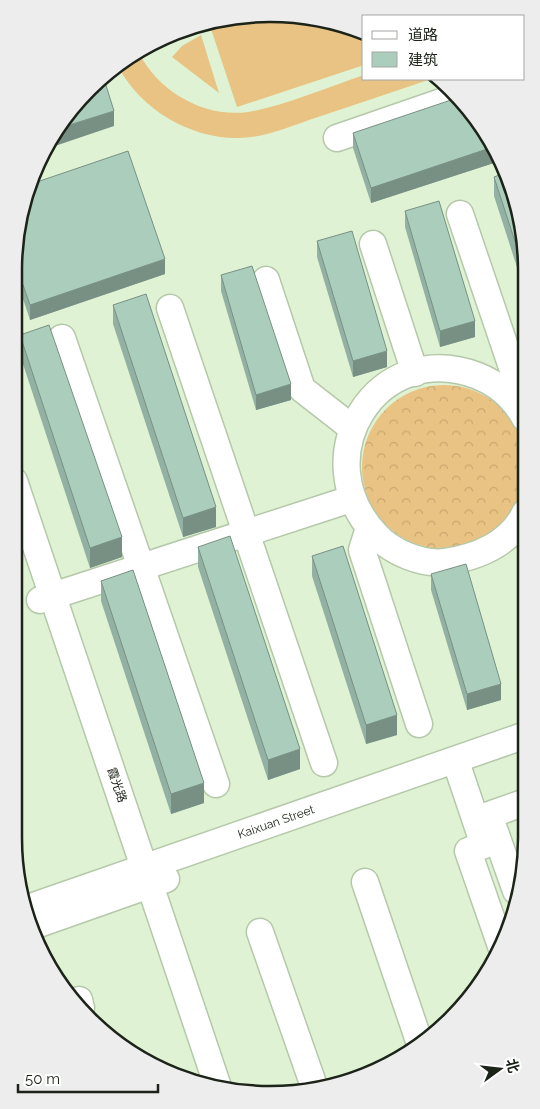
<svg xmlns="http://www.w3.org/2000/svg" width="540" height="1109" viewBox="0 0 540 1109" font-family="Raleway,'Noto Sans SC',sans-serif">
<defs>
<pattern id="park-crowns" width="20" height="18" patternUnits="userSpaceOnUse" patternTransform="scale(1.25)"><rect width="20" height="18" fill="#e9c383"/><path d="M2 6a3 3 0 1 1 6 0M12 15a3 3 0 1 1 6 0" fill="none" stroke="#c7a770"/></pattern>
</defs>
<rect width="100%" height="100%" fill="#dff3d4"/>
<g fill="#e9c383">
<path d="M270,14L364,32V65L237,107L210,26Z"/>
<path d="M201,35L219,93L172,57L182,46Z"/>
<path d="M140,55C160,92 204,118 248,112C284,106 328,87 364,75V79H431C393,92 354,105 315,118C291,126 265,138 238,138C192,139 141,110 119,68Z"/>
</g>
<circle fill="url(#park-crowns)" cx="444" cy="467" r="82"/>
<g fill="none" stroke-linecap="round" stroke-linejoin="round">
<g stroke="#b5c8aa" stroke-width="29">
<g id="minor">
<path d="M337,138L456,97"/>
<path d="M460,214L515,376L517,404"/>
<path d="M373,244L415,373"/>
<path d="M266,280L302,389L352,428"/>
<path d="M170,308L324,763"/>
<path d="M62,338L216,784"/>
<path d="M525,418C514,398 498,384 478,376C377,337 302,458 377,536C392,552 422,565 445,562C478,557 510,544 525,513"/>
<path d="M14,481L219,1090"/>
<path d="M369,528L362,550L419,724"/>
<path d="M40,600L351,499"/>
<path d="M458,768L484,845L468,851L501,946"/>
<path d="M365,882L419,1041"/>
<path d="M516,891L489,815L526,802"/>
<path d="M25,909L526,735"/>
<path d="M30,927L166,879"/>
<path d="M260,932L315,1089"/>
<path d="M79,1000L81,1008"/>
</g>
</g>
<use href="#minor" stroke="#fff" stroke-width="26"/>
</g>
<g fill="#93b1a2">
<path d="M473,114L500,161L371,203L353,148V133Z"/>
<path d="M494,177L524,236V289L494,196Z"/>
<path d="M31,184L165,274L30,320L14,272V270Z"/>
<path d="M405,211L475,337L440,347L405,227Z"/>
<path d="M317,241L387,367L353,377L317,257Z"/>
<path d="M221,275L291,400L256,410L221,291Z"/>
<path d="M113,305L216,527L183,537L113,324Z"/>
<path d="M20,335L122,557L90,568L20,355Z"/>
<path d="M523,544H525V566L523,560Z"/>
<path d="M198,547L300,769L268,780L198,567Z"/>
<path d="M312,556L397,735L366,744L312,576Z"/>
<path d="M431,574L501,700L467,710L431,590Z"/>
<path d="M101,581L204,803L171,814L101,601Z"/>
</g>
<g fill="#789084">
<path d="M114,111V126L55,146V139L63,127Z"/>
<path d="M493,147L500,161L371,203V188Z"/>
<path d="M165,259V274L30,320V305Z"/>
<path d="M475,321V337L440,347V331Z"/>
<path d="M387,351V367L353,377V361Z"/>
<path d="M291,384V400L256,410V395Z"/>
<path d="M216,507V527L183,537V518Z"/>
<path d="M122,537V557L90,568V548Z"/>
<path d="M501,684V700L467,710V694Z"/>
<path d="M397,715V735L366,744V725Z"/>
<path d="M300,749V769L268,780V760Z"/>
<path d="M204,783V803L171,814V794Z"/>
</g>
<g fill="#abcebc" stroke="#789084">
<path d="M104,79L114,111L63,127L89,89Z"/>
<path d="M457,98L473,114L493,147L371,188L353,133Z"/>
<path d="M128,151L165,259L30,305L15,262L31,184Z"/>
<path d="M507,172L524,236V269L494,177Z"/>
<path d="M439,201L475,321L440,331L405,211Z"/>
<path d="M352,231L387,351L353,361L317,241Z"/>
<path d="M252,266L291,384L256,395L221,275Z"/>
<path d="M146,294L216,507L183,518L113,305Z"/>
<path d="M49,325L122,537L90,548L20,335Z"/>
<path d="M230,536L300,749L268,760L198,547Z"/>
<path d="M343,546L397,715L366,725L312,556Z"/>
<path d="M466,564L501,684L467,694L431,574Z"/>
<path d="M133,570L204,783L171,794L101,581Z"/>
</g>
<g text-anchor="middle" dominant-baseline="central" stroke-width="4.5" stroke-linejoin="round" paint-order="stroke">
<g font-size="12" fill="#1c2318" stroke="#fff">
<text transform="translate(117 785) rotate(71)">霞光路</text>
<text transform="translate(276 822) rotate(-19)">Kaixuan Street</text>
</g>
</g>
<path d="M0 0H540V1109H0ZM270 22H270A248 248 0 0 1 518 270V838A248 248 0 0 1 270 1086H270A248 248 0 0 1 22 838V270A248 248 0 0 1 270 22Z" fill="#ededed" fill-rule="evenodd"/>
<path fill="none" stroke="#1c2318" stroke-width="2.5" d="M270 22H270A248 248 0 0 1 518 270V838A248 248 0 0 1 270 1086H270A248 248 0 0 1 22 838V270A248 248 0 0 1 270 22Z"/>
<rect x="362" y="15" width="162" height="65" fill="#ffffff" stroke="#a4a7a3"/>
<rect x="372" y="31" width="25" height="8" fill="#ffffff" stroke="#a4a7a3"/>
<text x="408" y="40" font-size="15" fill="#1c2318">道路</text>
<rect x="372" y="52" width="25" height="15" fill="#abcebc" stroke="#a4a7a3"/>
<text x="408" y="65" font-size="15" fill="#1c2318">建筑</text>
<g transform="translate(500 1069) rotate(75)" stroke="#ffffff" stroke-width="4" paint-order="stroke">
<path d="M0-4L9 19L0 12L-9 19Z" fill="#1c2318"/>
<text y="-8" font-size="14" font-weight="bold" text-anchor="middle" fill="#1c2318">北</text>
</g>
<path d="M18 1084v8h140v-8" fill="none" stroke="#1c2318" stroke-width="2.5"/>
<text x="25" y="1084" font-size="15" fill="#1c2318" stroke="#ffffff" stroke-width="4" paint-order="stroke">50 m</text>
</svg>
